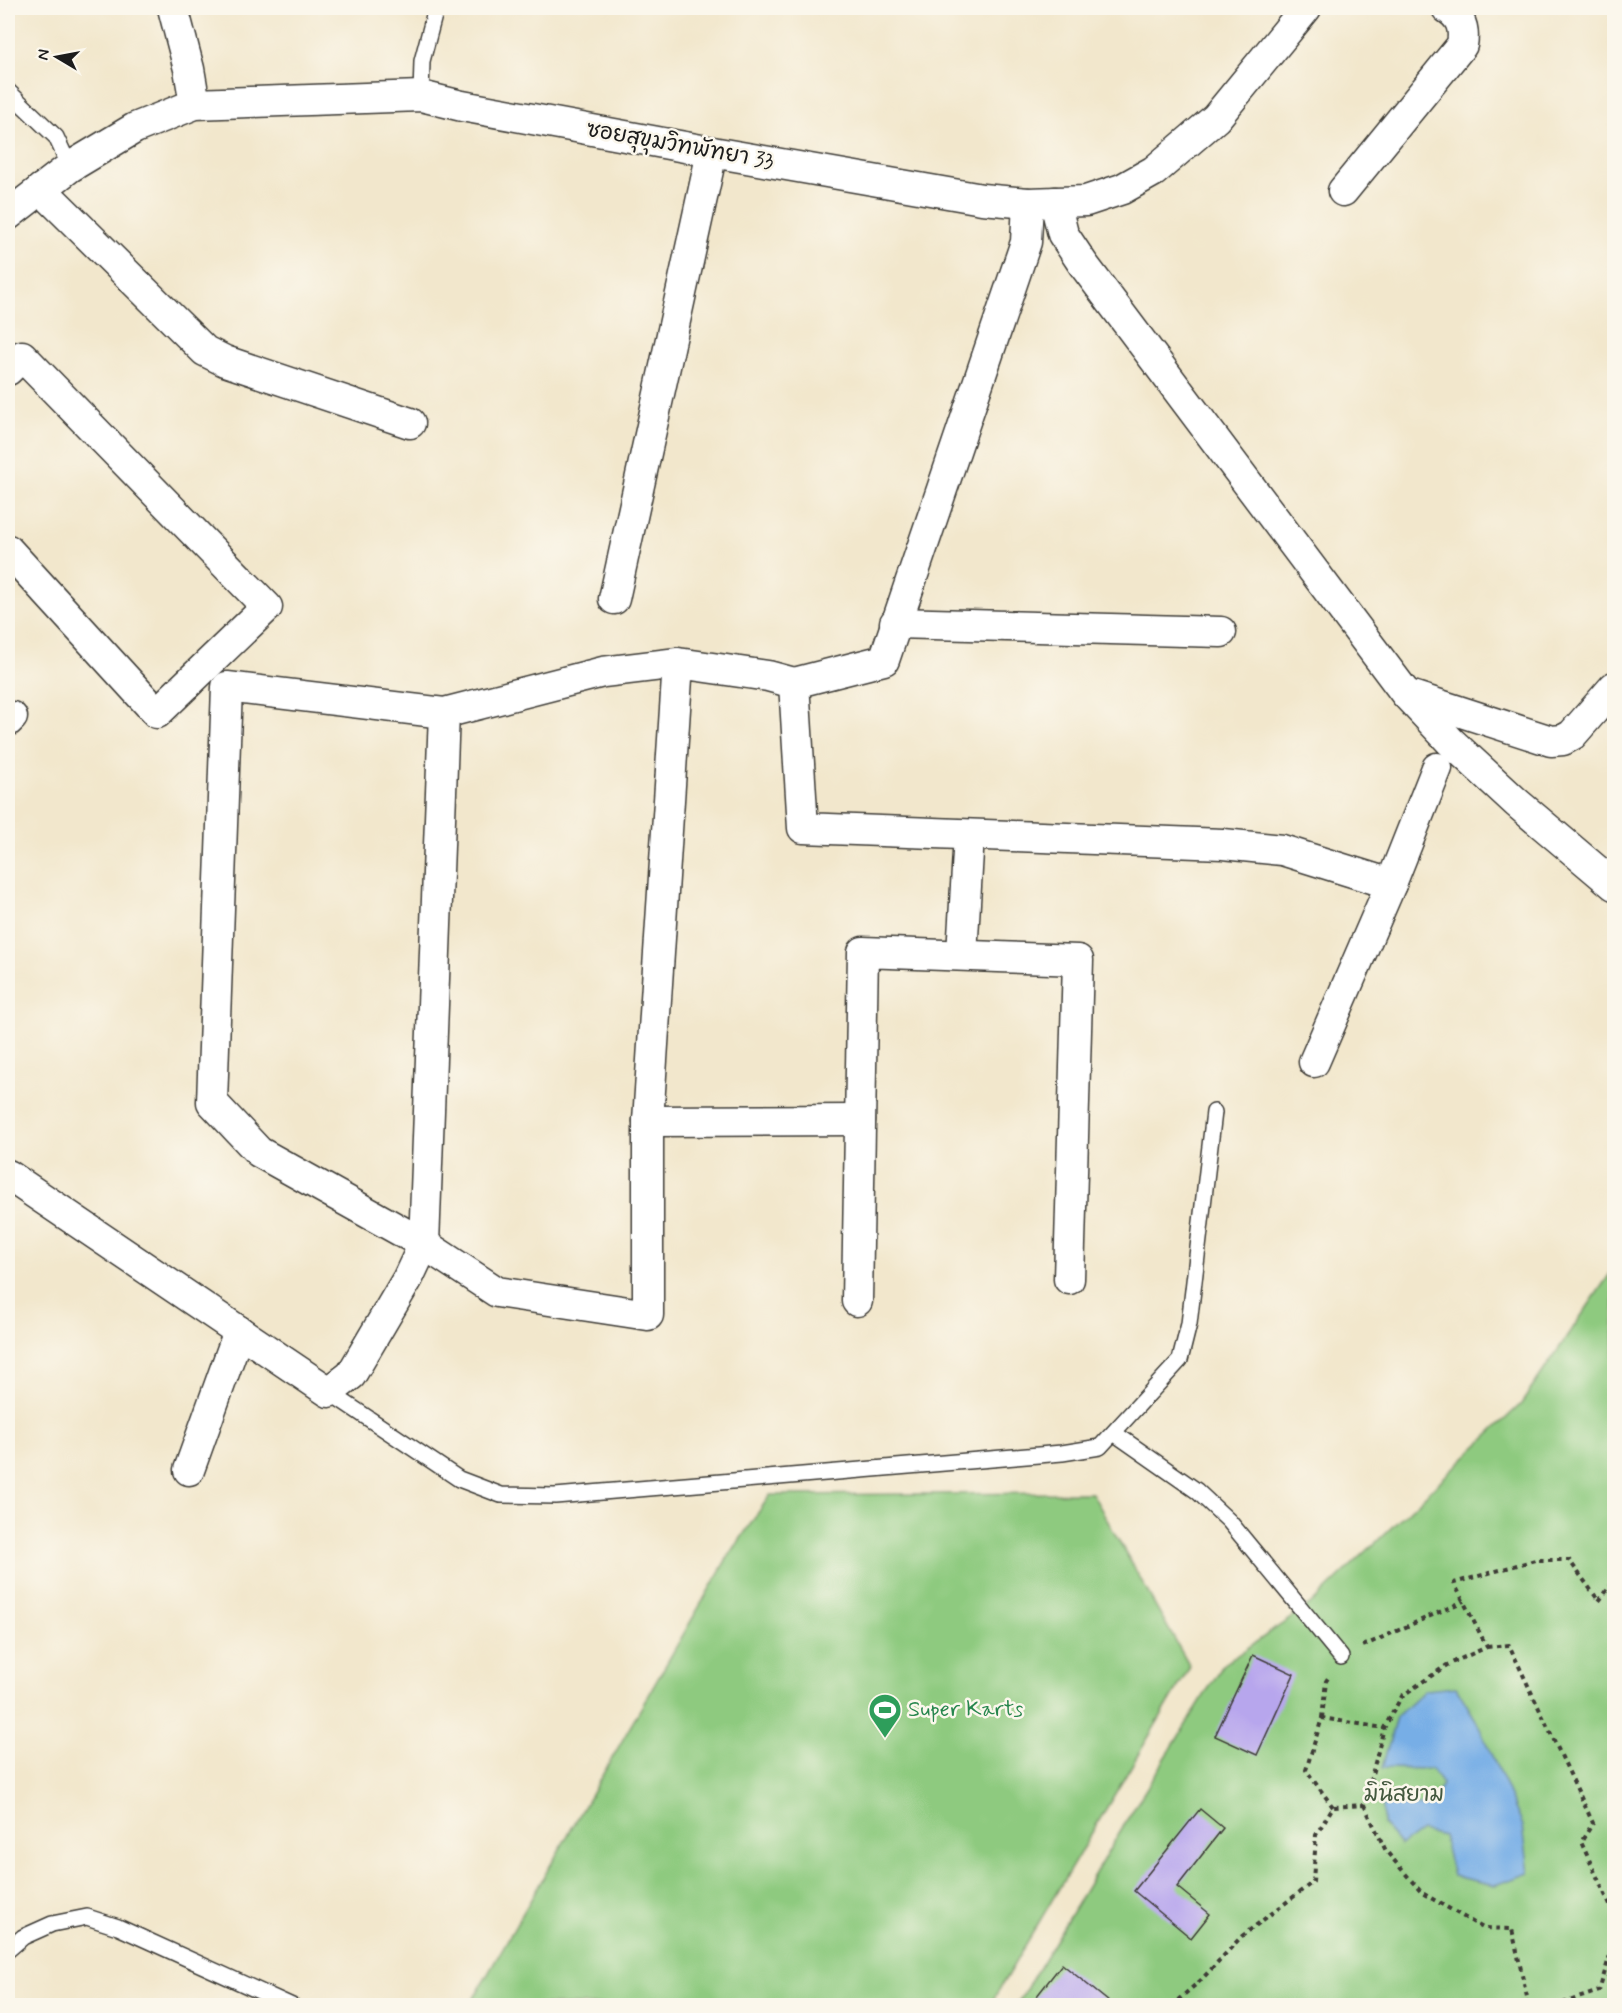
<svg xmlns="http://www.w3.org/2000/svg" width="1622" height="2013" viewBox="0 0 1622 2013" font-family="Mynerve,'Playpen Sans Thai',sans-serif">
<rect width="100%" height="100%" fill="#fbf7ec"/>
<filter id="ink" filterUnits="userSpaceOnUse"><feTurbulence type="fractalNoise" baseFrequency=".0167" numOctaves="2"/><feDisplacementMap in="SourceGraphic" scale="12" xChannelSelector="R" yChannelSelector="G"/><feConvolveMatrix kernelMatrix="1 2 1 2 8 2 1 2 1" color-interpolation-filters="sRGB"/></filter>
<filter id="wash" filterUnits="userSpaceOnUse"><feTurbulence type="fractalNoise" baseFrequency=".008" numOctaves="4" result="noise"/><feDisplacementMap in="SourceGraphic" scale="24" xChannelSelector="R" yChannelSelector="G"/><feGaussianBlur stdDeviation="1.35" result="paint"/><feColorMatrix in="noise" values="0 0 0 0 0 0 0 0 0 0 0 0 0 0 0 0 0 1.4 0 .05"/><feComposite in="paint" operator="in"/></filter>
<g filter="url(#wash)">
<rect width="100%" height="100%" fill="#f2e7cc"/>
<g fill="#8eca7f" stroke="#55734e" stroke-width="1.5">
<path d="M1614,1268V2005L1016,2006L1128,1818L1223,1665L1311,1604L1521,1404Z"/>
<path d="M1092,1493L1190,1667L990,2005H470L725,1562L770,1495Z"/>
</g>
<path fill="#77aee6" stroke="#4a6581" stroke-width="1.5" d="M1456,1687L1476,1720L1523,1826L1529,1873L1495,1885L1453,1876L1443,1836L1421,1831L1401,1845L1383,1825V1805L1431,1806L1442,1784L1431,1769L1382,1768L1396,1717L1425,1690Z"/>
<g id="blocks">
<g fill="#b7a6ed">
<path d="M1253,1655L1294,1674L1257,1755L1215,1736Z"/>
<path d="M1200,1809L1223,1828L1177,1887L1210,1914L1191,1938L1134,1891Z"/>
<path d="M1062,1964L1114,2006H1029Z"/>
</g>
</g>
</g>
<g filter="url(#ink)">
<use href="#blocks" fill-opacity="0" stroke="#3c3a36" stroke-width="1.5"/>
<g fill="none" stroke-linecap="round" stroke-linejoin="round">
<g stroke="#3c3a36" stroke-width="18">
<g id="lane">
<path d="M8,91L56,137L70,167"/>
<path d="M421,96L422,61L436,8"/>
<path d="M329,1392L459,1479L501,1495L555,1496L1062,1453L1100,1447L1180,1360L1189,1324L1214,1112"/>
<path d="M1114,1433L1197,1491L1229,1521L1341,1657"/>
<path d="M8,1950L23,1937L52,1924L87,1917L118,1927L292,2006"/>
</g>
</g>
<g stroke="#3c3a36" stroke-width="33">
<g id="street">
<path d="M173,8L189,69L195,104"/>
<path d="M41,189L205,351L225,361L410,423"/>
<path d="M1343,191L1462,45C1465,28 1461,17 1447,8"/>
<path d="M1055,202L1063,234L1083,264L1406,694L1450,741L1517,803L1614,885"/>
<path d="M8,215L70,167L135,128L195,104L421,96L462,106L712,152L982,199L1028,203L1086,201L1122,189L1154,171L1216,118L1306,8"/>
<path d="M8,370L22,356L267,607L157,713L8,550"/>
<path d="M614,599L712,152"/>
<path d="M895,623L1221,632"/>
<path d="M678,663L648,1121V1315L497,1292L424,1244L259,1152L212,1102L227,687L444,713L603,672L678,663L768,676L794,683L884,660L1026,242L1028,203"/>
<path d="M794,683L803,828L1223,844L1282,850L1391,884"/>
<path d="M1409,695L1551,741L1563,740L1572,735L1614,687"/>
<path d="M8,721L12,717"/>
<path d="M962,954L969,835"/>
<path d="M1314,1062L1391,884L1437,768"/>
<path d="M648,1121L860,1120"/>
<path d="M8,1175L329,1392L351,1375L408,1278L424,1244L444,713"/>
<path d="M857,1301L863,952L1078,960L1069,1279"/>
<path d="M189,1470L239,1331"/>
</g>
</g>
<g stroke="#3c3a36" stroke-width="4" stroke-dasharray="4.5 4.5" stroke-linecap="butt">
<path d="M1363,1646L1464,1601"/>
<path d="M1487,1647L1509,1645L1593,1823L1581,1842L1614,1914"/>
<path d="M1322,1718L1326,1681L1328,1678"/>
<path d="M1364,1805L1386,1851L1422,1893L1483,1928L1512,1929L1529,2006"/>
<path d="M1333,1807L1306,1770L1322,1718L1384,1728"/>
<path d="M1171,2006L1201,1980L1242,1936L1313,1882L1316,1835L1333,1807L1364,1805L1384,1728L1402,1696L1447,1665L1487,1647L1454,1583L1535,1560H1569L1599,1601L1614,1581"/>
<path d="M1554,2006L1599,1991L1610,1955L1614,1952"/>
</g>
<use href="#lane" stroke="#fff" stroke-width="15"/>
<use href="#street" stroke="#fff" stroke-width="30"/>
</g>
</g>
<defs>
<g id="stadium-pin" transform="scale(1.725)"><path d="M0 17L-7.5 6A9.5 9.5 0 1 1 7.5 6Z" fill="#2e9e5b" stroke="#fbf7ec"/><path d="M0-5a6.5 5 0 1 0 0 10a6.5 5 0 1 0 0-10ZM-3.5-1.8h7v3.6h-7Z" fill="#fff"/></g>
</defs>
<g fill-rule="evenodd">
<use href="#stadium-pin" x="885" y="1710"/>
</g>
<g text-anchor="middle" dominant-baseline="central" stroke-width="5" stroke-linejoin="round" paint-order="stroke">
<g font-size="22" fill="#1c1c1c" stroke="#fbf7ec">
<text transform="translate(680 146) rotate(10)">ซอยสุขุมวิทพัทยา 33</text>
</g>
<g font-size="22" fill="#27864d" stroke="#fbf7ec" text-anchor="start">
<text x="908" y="1710">Super Karts</text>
</g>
<g font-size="22" fill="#44593f" stroke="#fbf7ec">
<text x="1404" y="1795">มินิสยาม</text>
</g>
</g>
<rect width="1622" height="2013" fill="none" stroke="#fbf7ec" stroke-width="30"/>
<g transform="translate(57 57) rotate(280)" stroke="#fbf7ec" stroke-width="4.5" paint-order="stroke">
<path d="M0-4.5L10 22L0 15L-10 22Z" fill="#1c1c1c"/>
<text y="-9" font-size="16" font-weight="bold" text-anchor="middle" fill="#1c1c1c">N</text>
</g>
</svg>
